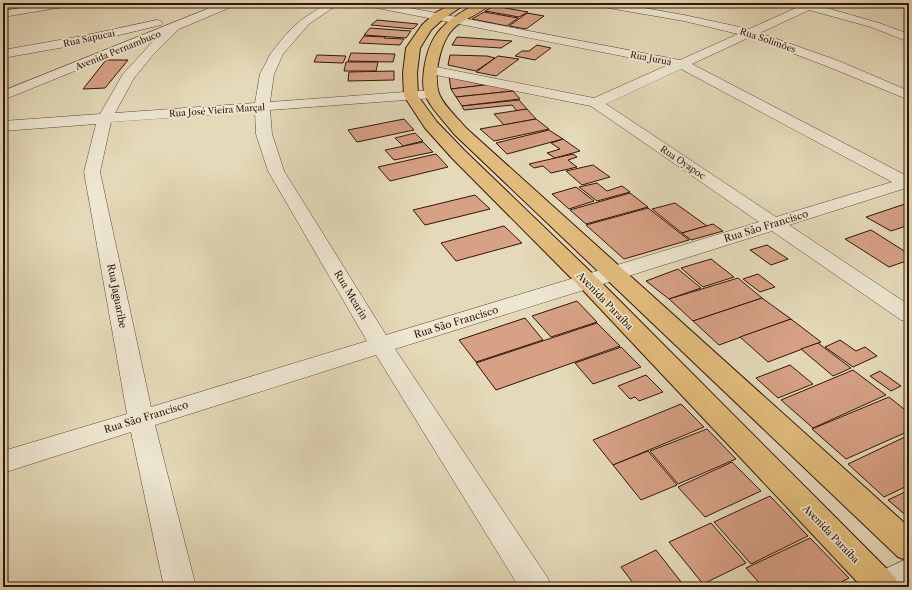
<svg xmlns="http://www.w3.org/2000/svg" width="912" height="590" viewBox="0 0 912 590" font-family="'Libre Caslon Text',serif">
<rect width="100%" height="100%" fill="#e4d9b8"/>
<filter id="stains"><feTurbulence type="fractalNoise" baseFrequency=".005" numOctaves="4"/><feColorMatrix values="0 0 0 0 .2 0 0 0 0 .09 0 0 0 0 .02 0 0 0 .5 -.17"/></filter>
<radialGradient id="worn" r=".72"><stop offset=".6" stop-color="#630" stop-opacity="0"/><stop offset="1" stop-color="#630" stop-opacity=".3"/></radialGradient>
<g fill="#d6a185" stroke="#311606">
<path d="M494,6L528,12L519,17L485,11Z"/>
<path d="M484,12L518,18L507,26L472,19Z"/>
<path d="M527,13L544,16L526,29L509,26Z"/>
<path d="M377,20L418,24L413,29L371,25Z"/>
<path d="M370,28L411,31L406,38L364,35Z"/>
<path d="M364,36L385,37L384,38L404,39L400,45L359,43Z"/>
<path d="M457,37L512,41L501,48L452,45Z"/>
<path d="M537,45L551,48L535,60L515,56L522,51H529Z"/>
<path d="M351,53L395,54L393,62L348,61Z"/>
<path d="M317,55L346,56L343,63L314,62Z"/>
<path d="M450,55L487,56L495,58L476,71L448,65Z"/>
<path d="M498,56L519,59L496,76L476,72Z"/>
<path d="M106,60H128L105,88L83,89Z"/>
<path d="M346,62H378L376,71H344Z"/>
<path d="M394,71V80L348,81L349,72Z"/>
<path d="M449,77L485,85L451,89Z"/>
<path d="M492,84L513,91L456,97L451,89Z"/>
<path d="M513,91L520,99L462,106L456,97Z"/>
<path d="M519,100L527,109L517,111L512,105L464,110L462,106Z"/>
<path d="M527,109L536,119L504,125L494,114Z"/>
<path d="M404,119L414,130L357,142L348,130Z"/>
<path d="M536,119L549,129L494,141L480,129Z"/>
<path d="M549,130L563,139L507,154L496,143Z"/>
<path d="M415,133L423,141L403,146L395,138Z"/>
<path d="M563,139L580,151L555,158L547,153L560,149L551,143Z"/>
<path d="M423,142L433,152L394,160L385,150Z"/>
<path d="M436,154L448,167L390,181L378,167Z"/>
<path d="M573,154L577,157L568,160L577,167L551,173L543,166L534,168L529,164Z"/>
<path d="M593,165L610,177L582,185L566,171Z"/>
<path d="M597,183L607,191L622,186L630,192L597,201L579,187Z"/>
<path d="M576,187L594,201L569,209L552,194Z"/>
<path d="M630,193L648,207L586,224L570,210Z"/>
<path d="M475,195L490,209L425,225L413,210Z"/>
<path d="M675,203L707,226L682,233L652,209Z"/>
<path d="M908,203L909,225L891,231L866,217Z"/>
<path d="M648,208L689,240L624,259L586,225Z"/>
<path d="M713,224L723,231L691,240L682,233Z"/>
<path d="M504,226L522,243L456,261L441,243Z"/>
<path d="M871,230L909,254V260L889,267L845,239Z"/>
<path d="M767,245L788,259L771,265L750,250Z"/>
<path d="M711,259L734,277L703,287L681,268Z"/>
<path d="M678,269L701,288L669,299L646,281Z"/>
<path d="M758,274L775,287L760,292L743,279Z"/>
<path d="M738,278L762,298L693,321L669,299Z"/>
<path d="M762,298L791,319L719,345L693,321Z"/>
<path d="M577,301L597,322L551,337L532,316Z"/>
<path d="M525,318L543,340L476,362L459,340Z"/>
<path d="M791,319L821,342L768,362L740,337Z"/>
<path d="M597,323L620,346L496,390L476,363Z"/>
<path d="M840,340L856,351L865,347L877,356L853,367L825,347Z"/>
<path d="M818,343L851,368L833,376L801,349Z"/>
<path d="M621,347L641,367L593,384L575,363Z"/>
<path d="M790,365L813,384L778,398L756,378Z"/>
<path d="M853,370L886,395L813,428L781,400Z"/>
<path d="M880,371L901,386L891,391L870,376Z"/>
<path d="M646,375L663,392L639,401L635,397L630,399L618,386Z"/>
<path d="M889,397L909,413V431L846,459L812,429Z"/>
<path d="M681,404L704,427L613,465L593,440Z"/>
<path d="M707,429L736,459L678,484L650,451Z"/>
<path d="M909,435V485L884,497L848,464Z"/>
<path d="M648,451L677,485L641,500L613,465Z"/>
<path d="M732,462L761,491L705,517L678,487Z"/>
<path d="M909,490V518L888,500Z"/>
<path d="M770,496L808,536L751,564L714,522Z"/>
<path d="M711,523L746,563L703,584L669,542Z"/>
<path d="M810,538L849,578L832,587H763L746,568Z"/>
<path d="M656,550L685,587H636L621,567Z"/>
</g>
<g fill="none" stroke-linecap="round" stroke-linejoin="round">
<g stroke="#5e4732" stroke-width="1">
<g id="minor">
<path d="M49,3H74L69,6L3,17V11Z"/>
<path d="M222,3H237L236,5L179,29L153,55L134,78L115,113L255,103L260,74L271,53L287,33L301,20L327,3H340L309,24L283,54L274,74L270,102L432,90L437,91L439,94L437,97L432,98L270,110L272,134L284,171L386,335L759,222L591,106L426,73L424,70L426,67L431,66L594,98L668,65L367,6L362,3H384L680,60L738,34L684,21L597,6L592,3H616L684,15L749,29L798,7L792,5L791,3L813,4L879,23L909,34V42L871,27L809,10L760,33L839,61L909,91V100L829,67L750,37L692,64L909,177V189L906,188L789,225L909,305V322L901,320L772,231L395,349L547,577L552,587H519L376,355L155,425L196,587H164L131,432L3,473V451L127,414L84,172L96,124L3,131V121L100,114L123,74L156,38L3,100V91ZM681,69L892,182L776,217L606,104ZM255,112L256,134L268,171L367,341L151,407L100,172L111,122Z"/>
<path d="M157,20L161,21L163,23L161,25L82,44L3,58V50L82,36Z"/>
<path d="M909,558V587H863L868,577Z"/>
</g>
</g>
<g stroke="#311606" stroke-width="2">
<g id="major">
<path d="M453,3H467L443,19L431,30L420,48L417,73L418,96L437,122L464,150L595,276L895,577L899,587H862L579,286L452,158L425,128L404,96L403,73L406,48L422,25L435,13Z"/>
<path d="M477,3H491C484,12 464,19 455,27C440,40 432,78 440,96C446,108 458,118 466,128L909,527V561L898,557L454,134C445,122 433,111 426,97C422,89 423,78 424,70C429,32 446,21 477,3Z"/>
</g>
</g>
<use href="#minor" fill="#ede6d1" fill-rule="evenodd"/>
<use href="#major" fill="#e2bc7c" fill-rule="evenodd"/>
</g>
<g text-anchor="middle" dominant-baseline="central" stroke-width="3.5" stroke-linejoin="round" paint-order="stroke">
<g font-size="9" fill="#311606" stroke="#ede6d1">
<text transform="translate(89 38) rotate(-12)">Rua Sapucaí</text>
<text transform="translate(768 40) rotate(19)">Rua Solimões</text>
<text transform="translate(118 50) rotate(-22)">Avenida Pernambuco</text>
<text transform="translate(651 58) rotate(11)">Rua Juruá</text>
<text transform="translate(217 110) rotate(-4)">Rua José Vieira Marçal</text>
<text transform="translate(683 162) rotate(34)">Rua Oyapoc</text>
</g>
<g font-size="10" fill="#311606" stroke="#ede6d1">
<text transform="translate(766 226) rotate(-17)">Rua São Francisco</text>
<text transform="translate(351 295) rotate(59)">Rua Mearin</text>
<text transform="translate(117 296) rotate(79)">Rua Jaguaribe</text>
<text transform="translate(605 301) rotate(46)">Avenida Paraíba</text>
<text transform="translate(456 322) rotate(-17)">Rua São Francisco</text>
<text transform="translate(146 417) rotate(-17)">Rua São Francisco</text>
<text transform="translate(831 534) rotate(46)">Avenida Paraíba</text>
</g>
</g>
<rect width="912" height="590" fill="none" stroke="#e4d9b8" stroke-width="16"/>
<rect x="4" y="4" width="904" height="582" fill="none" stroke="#311606" stroke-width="2"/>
<rect x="8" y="8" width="896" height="574" fill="none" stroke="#311606"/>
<rect width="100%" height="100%" filter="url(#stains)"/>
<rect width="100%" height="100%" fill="url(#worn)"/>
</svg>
